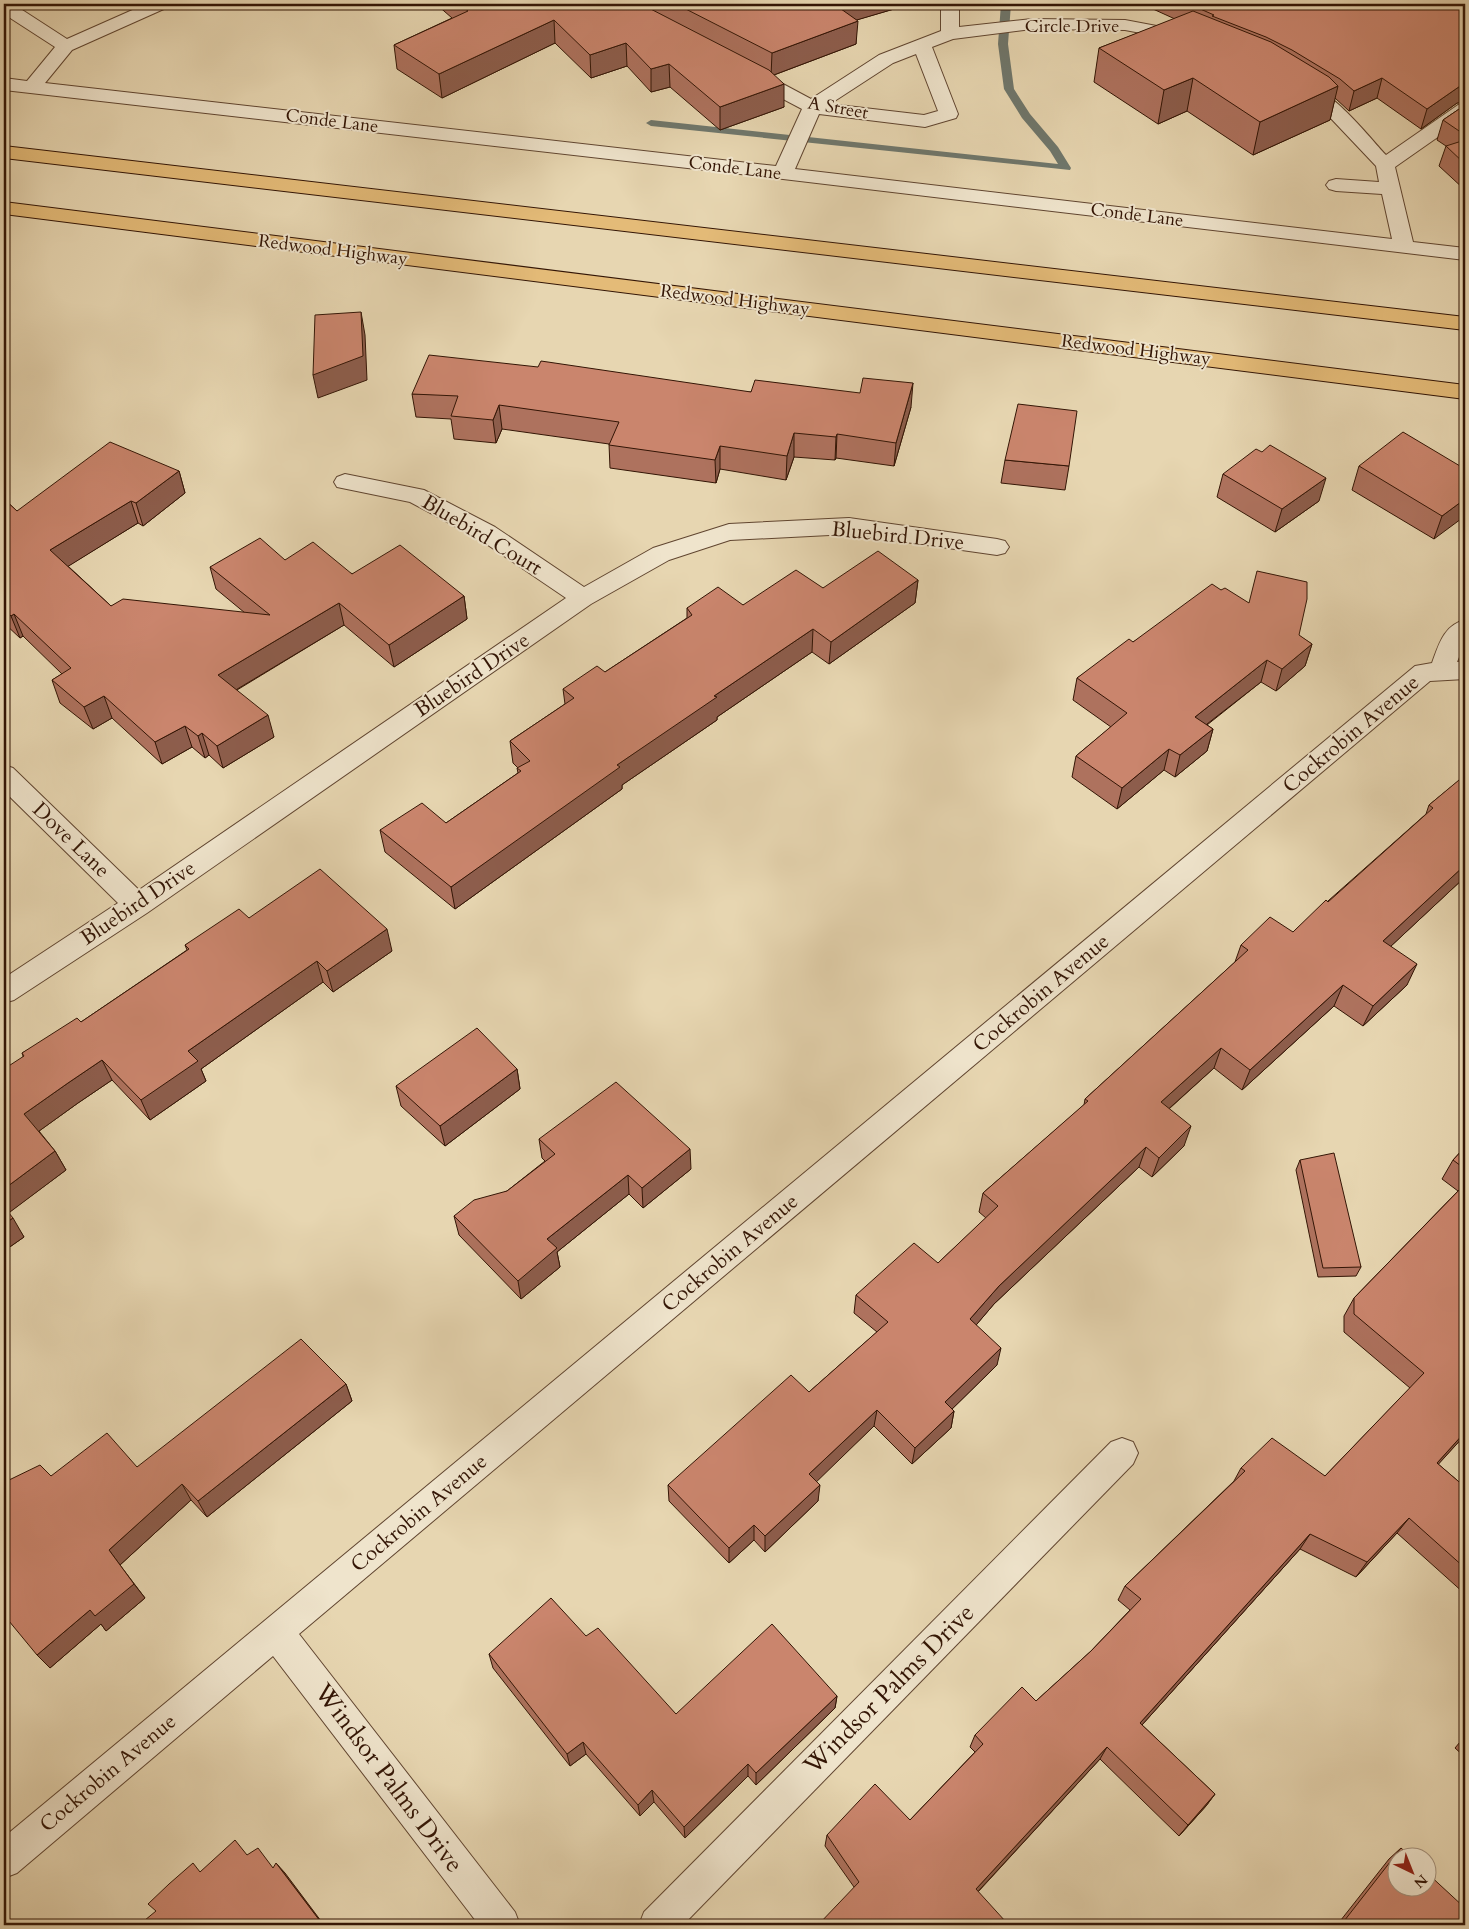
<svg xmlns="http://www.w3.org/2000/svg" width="1469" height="1929" viewBox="0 0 1469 1929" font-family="Cardo,serif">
<rect width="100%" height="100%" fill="#e7d6b1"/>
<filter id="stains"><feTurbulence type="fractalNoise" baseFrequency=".004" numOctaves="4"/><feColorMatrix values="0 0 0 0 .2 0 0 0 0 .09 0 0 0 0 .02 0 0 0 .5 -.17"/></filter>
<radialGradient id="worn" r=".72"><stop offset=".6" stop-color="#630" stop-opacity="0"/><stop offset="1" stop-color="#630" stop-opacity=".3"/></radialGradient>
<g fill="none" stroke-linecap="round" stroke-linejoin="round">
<path fill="#6f776c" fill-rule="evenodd" d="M1001,4H1011L1008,44L1014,89L1030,114L1058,147L1071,168L1070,170L651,126L646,123L651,120L1058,164L1050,151L1022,118L1004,89L998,44Z"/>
<g stroke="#604530" stroke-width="2">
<g id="minor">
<path d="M4,4H13L67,39L146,4H169L166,8L72,50L45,83L776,166L802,109L743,78L741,74L743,70L750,68L757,70L811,99L879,55L941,31V4H959V27L1032,19L1125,20L1183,31L1189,32L1192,36L1189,40L1183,41L1125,30L1032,29L953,39L932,47L958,114L956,118L925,127L819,114L795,169L1392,239L1382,194L1336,191L1329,189L1326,185L1329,181L1336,179L1379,182L1376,166L1322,109L1295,92L1293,88L1295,84C1323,77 1368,136 1386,155L1458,105L1465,103V118L1395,167L1413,242L1465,248V260L783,179L4,90V78L27,81L55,47L4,14ZM916,54L938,111L924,115L830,104L893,63Z"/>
<path d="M345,474L424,490L495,527L584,587L653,548L729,524L849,518L997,539L1005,541L1009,547L1005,553L997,555L849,534L730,540L669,560L591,604L147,913L14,1000L4,1003V978L118,903L4,791V765L13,768L139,890L566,598L479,539L410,502L337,487L334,482L337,477Z"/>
<path d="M1465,620V642L1457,662L1465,661V679L1430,681L299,1634L515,1912L520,1925H479L273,1656L17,1873L4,1878V1837L1415,666L1432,663C1439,644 1444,625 1465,620Z"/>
<path d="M1122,1438L1133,1442L1138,1453L1133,1464L683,1925H639L644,1912L1111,1442Z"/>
</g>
</g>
<g stroke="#331505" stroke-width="2">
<g id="highway">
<path d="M4,146L1465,317V330L4,158Z"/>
<path d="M4,202L1465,385V399L4,214Z"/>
</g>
</g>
<use href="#minor" fill="#efe4cc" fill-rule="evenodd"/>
<use href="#highway" fill="#e4bb78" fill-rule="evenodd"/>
</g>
<g fill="#ae725e" stroke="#331505">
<path d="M436,4H911L856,20V44L774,75L784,107L720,130L670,87L651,92L627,66L591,78L555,43L442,98L397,69L394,45L452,18Z"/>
<path d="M1142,4H1465V102L1457,103L1421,129L1377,98L1349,111L1335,98L1330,120L1253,155L1187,111L1158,124L1094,82L1099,48L1175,19Z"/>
<path d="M1465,105V190L1439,166L1446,146L1437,140L1443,120Z"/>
<path d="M751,392L911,407L894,466L836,458L835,460L794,457L786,480L720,469L716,483L610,468L609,444L502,429L496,443L454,439L451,419L416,417L412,394Z"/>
<path d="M1005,460L1069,466L1065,490L1001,483Z"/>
<path d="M1359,466L1465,469L1434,539L1352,490Z"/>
<path d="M179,471L185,493L143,526L138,523L68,566L111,606L245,613L216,589L210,567L285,560L464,596L467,619L394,667L344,625L237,690L274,737L223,768L209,755L205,758L192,747L162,764L112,718L93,729L60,703L52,680L62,674L23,636L20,638L4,623V499L17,511Z"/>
<path d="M1223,474L1319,501L1275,532L1217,497Z"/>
<path d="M918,580L915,603L829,664L812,652L717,717V720L622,785V789L455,909L385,852L380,830L446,823L518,773L517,768H518L513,763L510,741L565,704L563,689L605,672L687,618V608L743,605L823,588Z"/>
<path d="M1221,590L1248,603L1312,644L1305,666L1276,691L1261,682L1207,725L1213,729L1207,751L1175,777L1164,770L1117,809L1072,777L1076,756L1111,727L1073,700L1077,678L1133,642Z"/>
<path d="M1465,770V877L1391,946L1407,985L1363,1026L1334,1006L1242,1090L1214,1068L1169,1109L1184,1146L1152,1177L1139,1167L994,1304L976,1325L997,1365L952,1409L954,1411L951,1428L912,1464L874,1426L816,1481L818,1501L765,1552L754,1540L729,1563L669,1501L668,1485L809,1392L877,1332L854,1313L856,1295L938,1263L986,1218L979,1212L983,1193L1084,1105L1085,1099L1235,962L1241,945L1293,932L1426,814L1429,805L1462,778Z"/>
<path d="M249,918L392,951L333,992L323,982L201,1069L206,1081L150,1120L112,1080L78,1103L39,1131L55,1151L66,1170L8,1213L24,1237L4,1251L23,1056L22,1053L81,1022L187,950L185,945Z"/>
<path d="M517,1069L520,1089L445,1146L401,1106L396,1086Z"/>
<path d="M539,1139L691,1169L643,1208L629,1194L557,1252L560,1267L521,1299L459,1235L454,1216L507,1191L545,1161L542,1158Z"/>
<path d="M1465,1147V1435L1438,1464L1465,1487V1594L1397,1533L1356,1577L1300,1549L1142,1725L1215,1794L1206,1806L1179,1836L1100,1759L978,1892L854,1887L825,1846L827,1835L910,1820L975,1752L970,1747L975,1735L1036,1701L1091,1651L1130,1610L1118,1600L1125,1586L1234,1481L1241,1468L1325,1476L1410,1388L1344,1332V1316L1354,1298L1458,1191L1442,1179L1453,1160Z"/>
<path d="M1300,1160L1361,1267L1356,1276L1318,1277L1296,1170Z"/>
<path d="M346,1384L352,1401L207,1517L191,1500L120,1565L145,1598L106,1631L101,1624L50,1668L37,1655L51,1476L137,1467Z"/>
<path d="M586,1636L676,1714L837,1696L835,1708L756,1785L748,1776L685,1838L654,1802L640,1816L586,1754L570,1766L493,1668L489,1654Z"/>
<path d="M1465,1736V1757L1455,1748Z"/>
<path d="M1401,1848L1465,1925H1337L1389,1859Z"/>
</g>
<g fill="#8d5d4c" stroke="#331505">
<path d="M834,4H911L833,27Z"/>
<path d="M554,20L555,43L442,98L439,74Z"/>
<path d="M858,21L856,44L771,76L772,53Z"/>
<path d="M626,43L627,66L591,78L590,55Z"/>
<path d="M669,64L670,87L651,92V69Z"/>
<path d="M1193,78L1187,111L1158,124L1164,90Z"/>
<path d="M1382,78L1377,98L1349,111L1354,91Z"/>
<path d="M1465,83V102L1457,103L1421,129L1427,109L1463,84Z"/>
<path d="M784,84V107L720,130V107Z"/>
<path d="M1338,86L1330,120L1253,155L1260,122Z"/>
<path d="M361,312L365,335L367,380L318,398L313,375Z"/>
<path d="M913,383L911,407L894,466L896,443Z"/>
<path d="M499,405L502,429L496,443L493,420Z"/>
<path d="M794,433V457L786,480L787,456Z"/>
<path d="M837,434L836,458L835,460L836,437Z"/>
<path d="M720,446V469L716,483L715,460Z"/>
<path d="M179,471L185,493L143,526L136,503Z"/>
<path d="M1326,478L1319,501L1275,532L1282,509Z"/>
<path d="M1465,499V516L1434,539L1442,516Z"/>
<path d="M131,501L138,523L59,572L50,550Z"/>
<path d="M918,580L915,603L829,664L831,642Z"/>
<path d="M464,596L467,619L394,667L389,645Z"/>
<path d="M339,603L344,625L224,697L218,675Z"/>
<path d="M14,614L23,636L20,638L11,616Z"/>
<path d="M813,629L812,652L717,717V720L622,785V789L455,909L451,887L617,765L714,696Z"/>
<path d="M1312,644L1305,666L1276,691L1282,669Z"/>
<path d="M1267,660L1261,682L1189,738L1195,717Z"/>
<path d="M104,696L112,718L93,729L84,707Z"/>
<path d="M268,715L274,737L223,768L217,746Z"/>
<path d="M185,726L192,747L162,764L155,742Z"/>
<path d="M1213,729L1207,751L1175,777L1180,755Z"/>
<path d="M202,733L209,755L205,758L198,736Z"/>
<path d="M1169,749L1164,770L1117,809L1122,788Z"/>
<path d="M1465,865V877L1374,962L1383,941Z"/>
<path d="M387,929L392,951L333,992L327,971Z"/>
<path d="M317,961L323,982L201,1069L206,1081L150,1120L141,1100L188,1051Z"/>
<path d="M1417,964L1407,985L1363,1026L1373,1006Z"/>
<path d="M1343,985L1334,1006L1242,1090L1250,1070Z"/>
<path d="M1221,1048L1214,1068L1154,1122L1161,1102Z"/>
<path d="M102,1060L112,1080L78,1103L35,1134L24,1114L68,1083Z"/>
<path d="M517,1069L520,1089L445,1146L440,1126Z"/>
<path d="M1191,1126L1184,1146L1152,1177L1159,1158Z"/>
<path d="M1146,1147L1139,1167L994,1304L966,1337L970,1319L999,1286Z"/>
<path d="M690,1149L691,1169L643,1208L642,1188Z"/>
<path d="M55,1151L66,1170L6,1215L4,1211V1189Z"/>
<path d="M628,1175L629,1194L557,1252L560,1267L521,1299L518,1281L547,1239Z"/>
<path d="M13,1218L24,1237L4,1251V1224Z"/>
<path d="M1001,1348L997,1365L942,1419L945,1402Z"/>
<path d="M346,1384L352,1401L207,1517L198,1501Z"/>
<path d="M877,1410L874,1426L808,1490L809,1474Z"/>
<path d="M954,1411L951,1428L912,1464L915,1448Z"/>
<path d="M1465,1432V1435L1425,1479L1437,1463Z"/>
<path d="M182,1484L191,1500L120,1565L109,1550Z"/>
<path d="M820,1485L818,1501L765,1552V1536Z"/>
<path d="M1409,1518L1397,1533L1356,1577L1367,1562Z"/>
<path d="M754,1525V1540L729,1563V1548Z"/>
<path d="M1310,1534L1300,1549L1133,1735L1140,1723Z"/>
<path d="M134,1584L145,1598L106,1631L101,1624L50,1668L37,1655L90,1610Z"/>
<path d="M837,1696L835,1708L756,1785V1773Z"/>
<path d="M583,1742L586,1754L570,1766L567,1754Z"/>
<path d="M1107,1747L1100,1759L971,1899L976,1889Z"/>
<path d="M748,1764V1776L685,1838L684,1827Z"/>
<path d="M652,1790L654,1802L640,1816L638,1805Z"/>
<path d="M1215,1794L1206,1806L1179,1836L1188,1825Z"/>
<path d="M276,1863L285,1873L324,1925H323Z"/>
</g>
<g fill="#ca856d" stroke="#331505">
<path d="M459,4H641L769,70L784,84L720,107L669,64L651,69L626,43L590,55L554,20L439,74L394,45L468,11Z"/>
<path d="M676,4H836H834L858,21L772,53Z"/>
<path d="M1189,4H1452L1465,9V83L1463,84L1427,109L1382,78L1354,91L1340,79L1292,50L1266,37L1212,16L1214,15Z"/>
<path d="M1193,11L1271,42L1329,77L1338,86L1260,122L1193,78L1164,90L1099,48Z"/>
<path d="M1465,105V135L1443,120Z"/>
<path d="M1465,140V164L1446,146Z"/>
<path d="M361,312L363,356L313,375L315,315Z"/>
<path d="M429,355L538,367L541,361L751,392L755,380L860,393L863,378L913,383L896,443L837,434L836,437L794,433L787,456L720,446L715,460L609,445L619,422L499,405L493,420L451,416L458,396L412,394Z"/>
<path d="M1018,404L1077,411L1069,466L1005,460Z"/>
<path d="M1403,432L1465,469V499L1442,516L1359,466Z"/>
<path d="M110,442L179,471L136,503L131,501L50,550L111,606L123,599L270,615L210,567L260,538L285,560L313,542L352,574L400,545L464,596L389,645L339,603L218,675L268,715L217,746L202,733L198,736L185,726L155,742L104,696L84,707L52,680L71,668L14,614L11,616L4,609V499L17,511Z"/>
<path d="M1270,445L1326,478L1282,509L1223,474L1256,449L1262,452Z"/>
<path d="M878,551L918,580L831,642L813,629L714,696L717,697L617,765L620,767L451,887L380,830L422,803L446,823L521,771L517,768L530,761L510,741L574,698L563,689L597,666L605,672L692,615L687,608L718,587L743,605L796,570L823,588Z"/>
<path d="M1257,571L1307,582V599L1299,635L1312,644L1282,669L1267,660L1195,717L1213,729L1180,755L1169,749L1122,788L1076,756L1127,713L1077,678L1129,639L1133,642L1212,584L1221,590L1225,588L1249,603Z"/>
<path d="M1465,775V865L1383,941L1417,964L1373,1006L1343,985L1250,1070L1221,1048L1161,1102L1191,1126L1159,1158L1146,1147L999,1286L970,1319L1001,1348L945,1402L954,1411L915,1448L877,1410L809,1474L820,1485L765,1536L754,1525L729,1548L668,1485L791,1375L809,1392L888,1322L856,1295L914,1243L938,1263L998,1206L983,1193L1088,1101L1085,1099L1248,950L1241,945L1270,917L1293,932L1326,900L1328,902L1433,808L1429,805Z"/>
<path d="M320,869L387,929L327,971L317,961L188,1051L198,1061L141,1100L102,1060L68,1083L24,1114L55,1151L4,1189V1069L24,1056L22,1053L77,1018L81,1022L189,949L185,945L239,909L249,918Z"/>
<path d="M477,1028L517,1069L440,1126L396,1086Z"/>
<path d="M616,1082L690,1149L642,1188L628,1175L547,1239L557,1248L518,1281L454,1216L474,1200L507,1191L555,1154L539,1139Z"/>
<path d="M1465,1147V1169L1453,1160Z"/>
<path d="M1334,1153L1361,1267L1323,1268L1300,1160Z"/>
<path d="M1465,1184V1432L1437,1463L1465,1487V1568L1409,1518L1367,1562L1310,1534L1140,1723L1215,1794L1188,1825L1107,1747L976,1889L1006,1922L1003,1925H818L859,1882L827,1835L875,1784L910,1820L983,1744L975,1735L1022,1687L1036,1701L1091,1651L1141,1599L1125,1586L1245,1471L1241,1468L1272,1438L1325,1476L1424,1373L1354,1314V1298Z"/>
<path d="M4,1207L13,1218L4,1224Z"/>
<path d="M301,1339L346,1384L198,1501L182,1484L109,1550L134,1584L95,1616L90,1610L37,1655L4,1615V1485L7,1481L40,1465L51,1476L107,1433L137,1467Z"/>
<path d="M551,1598L586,1636L598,1628L676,1714L772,1624L837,1696L756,1773L748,1764L684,1827L652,1790L638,1805L583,1742L567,1754L489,1654Z"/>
<path d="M235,1840L247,1855L258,1848L273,1868L276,1863L323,1925H139L156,1911L148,1904L169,1884L193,1863L200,1872Z"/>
<path d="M1401,1848L1410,1856H1396V1886H1426V1872L1465,1908V1925H1341Z"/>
</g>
<g text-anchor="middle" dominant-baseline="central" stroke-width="4" stroke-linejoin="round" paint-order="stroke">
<g font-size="18" fill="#331505" stroke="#efe4cc">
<text x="1072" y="26">Circle Drive</text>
<text transform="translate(838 108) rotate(10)">A Street</text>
<text transform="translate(332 121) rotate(7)">Conde Lane</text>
<text transform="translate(735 168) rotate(7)">Conde Lane</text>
<text transform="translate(1137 215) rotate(7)">Conde Lane</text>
<text transform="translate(333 250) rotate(7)">Redwood Highway</text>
<text transform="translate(735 300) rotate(7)">Redwood Highway</text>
<text transform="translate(1136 350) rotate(7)">Redwood Highway</text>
</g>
<g font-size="21" fill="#331505" stroke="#efe4cc">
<text transform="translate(482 535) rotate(31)">Bluebird Court</text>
<text transform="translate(898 536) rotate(6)">Bluebird Drive</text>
<text transform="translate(472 675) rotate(-34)">Bluebird Drive</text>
<text transform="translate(1351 734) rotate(-40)">Cockrobin Avenue</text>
<text transform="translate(71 840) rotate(44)">Dove Lane</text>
<text transform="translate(138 903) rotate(-34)">Bluebird Drive</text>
<text transform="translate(1041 993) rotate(-40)">Cockrobin Avenue</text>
<text transform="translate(730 1253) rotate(-40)">Cockrobin Avenue</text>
<text transform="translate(419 1513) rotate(-40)">Cockrobin Avenue</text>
<text transform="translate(108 1773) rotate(-40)">Cockrobin Avenue</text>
</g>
<g font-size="25" fill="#331505" stroke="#efe4cc">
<text transform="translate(889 1689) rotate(-45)">Windsor Palms Drive</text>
<text transform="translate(389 1778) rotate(53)">Windsor Palms Drive</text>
</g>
</g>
<rect width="1469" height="1929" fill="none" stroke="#e7d6b1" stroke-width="20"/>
<rect x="5" y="5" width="1459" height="1919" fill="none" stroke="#331505" stroke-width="2.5"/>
<rect x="10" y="10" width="1449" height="1909" fill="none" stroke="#331505"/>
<g transform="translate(1412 1872) rotate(137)"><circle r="24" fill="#efe4cc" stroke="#a4917c"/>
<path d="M0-4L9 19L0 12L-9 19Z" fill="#8f2418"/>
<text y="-8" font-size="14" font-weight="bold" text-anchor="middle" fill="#331505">N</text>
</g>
<rect width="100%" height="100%" filter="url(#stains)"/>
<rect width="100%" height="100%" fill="url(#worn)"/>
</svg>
